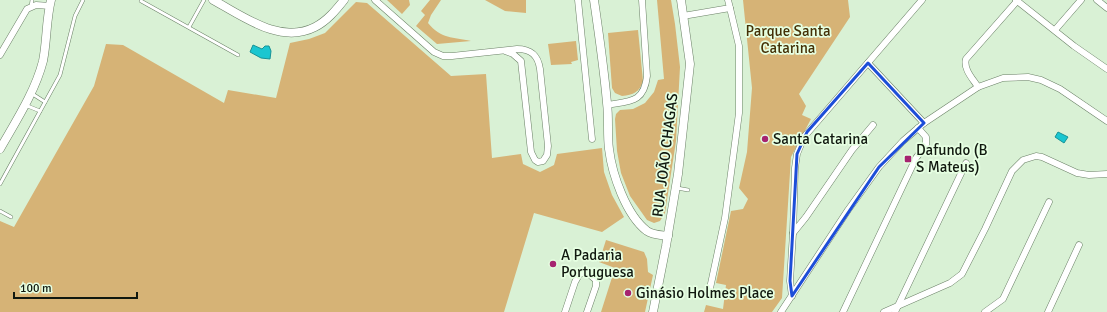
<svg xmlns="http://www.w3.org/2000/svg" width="1107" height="312" viewBox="0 0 1107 312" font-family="Signika,sans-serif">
<rect width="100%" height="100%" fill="#d9f1d5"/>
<g fill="#d6b376">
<path d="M387,0H409L410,5L402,14Z"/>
<path d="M430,0H441L431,15L428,23C441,39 453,37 471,41L437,44L416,26L425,15L421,11Z"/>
<path d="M485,0H526V13L505,11Z"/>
<path d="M657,0H671L675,24L680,67L676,141L665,213L660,221L654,223L647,220L630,196L621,173L617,151L615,119L616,114L620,110L633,109L645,103L654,92L658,80L664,79Z"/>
<path d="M743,0H848L850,17L799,94L806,106L802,115L811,119L791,157L782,298L772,312H704L706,305L723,309L726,285L716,283L731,211L743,209L748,199L739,188L747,152L752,88Z"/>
<path d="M356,2L367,3L451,76L486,74L492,158L521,154L523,164L540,172L554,165L557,154L602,148L604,172L612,195L624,217L602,232L534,213L504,312H0V221L14,227L94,86L106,44L123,45L224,103L228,90L276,98L290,43L309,39L325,33Z"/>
<path d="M638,30L643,81C640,92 633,95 622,96L615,93L612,88L608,33Z"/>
<path d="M576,41L578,60L571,62L572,64L551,65L548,44Z"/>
<path d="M606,240L644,252L647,259L648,272L653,275L645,312H601L615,268L599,262Z"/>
</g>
<g fill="#1ac6d0" stroke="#179296">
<path d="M253,45L262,49L265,46H269L271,51L270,59L261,58L250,52Z"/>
<path d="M1058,132L1068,137L1064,143L1055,137Z"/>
</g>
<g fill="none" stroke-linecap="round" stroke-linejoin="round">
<g stroke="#6b8167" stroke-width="4">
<g id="service">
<path d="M141,1L238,55"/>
<path d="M31,7L32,0"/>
<path d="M189,27L204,0"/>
<path d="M31,93L45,102"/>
<path d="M25,105L40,111"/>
<path d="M0,184L60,75L75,16L83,0"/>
<path d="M677,188L688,190"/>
<path d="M0,211L11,217"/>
</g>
</g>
<g stroke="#6b8167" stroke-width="7">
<g id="minor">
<path d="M375,0L434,52L443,56H452L517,49C531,49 538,55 540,69L548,146L547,155L543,161L538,162L535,160L531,152L521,61L513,54L505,51"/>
<path d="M578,0L592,139"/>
<path d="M1016,0L1074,46L1107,69"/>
<path d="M1097,0L1107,8"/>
<path d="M683,16L730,8L728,0"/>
<path d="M1055,30L1081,0"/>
<path d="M0,55L27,9L36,5L50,6"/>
<path d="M868,63L924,123"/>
<path d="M978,87C973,79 963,69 966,59L1018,0"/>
<path d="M607,105C630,101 644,103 647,76L642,0"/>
<path d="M793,233L806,217L852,150L873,125"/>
<path d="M709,293L725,218L739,113V46L730,8"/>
<path d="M792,296L790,281L793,233L795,168L797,154L804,137L922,0"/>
<path d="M565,312L575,282L580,273L589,274L596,280V286L587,312"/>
<path d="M781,312L848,210L879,167L903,141L924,123L978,87L1003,78L1028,77L1041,80L1060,89L1107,121"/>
<path d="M843,312L916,158L926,145V137L918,128"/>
<path d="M884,312L950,283L962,274L985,229L1012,171L1023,160L1036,156L1042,157L1077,173L1089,175L1107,174"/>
<path d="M895,312L966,163"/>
<path d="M985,312L1003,299L1049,202"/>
<path d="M1048,312L1079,245"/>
</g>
</g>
<g stroke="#6b8167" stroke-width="9">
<g id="tertiary">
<path d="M213,0C243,16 280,45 315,27C327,21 336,10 344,0"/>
<path d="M594,0C599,34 604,69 607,103C609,119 607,134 609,149C612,174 626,215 647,231C653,235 661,235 668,236"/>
<path d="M0,149C16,121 35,92 43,61C47,41 46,20 51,0"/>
<path d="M653,312L666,246L678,174L690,64L681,0"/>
</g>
</g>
<use href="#service" stroke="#fff" stroke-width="3"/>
<use href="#minor" stroke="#fff" stroke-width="6"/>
<use href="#tertiary" stroke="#fff" stroke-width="8"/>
</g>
<path fill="none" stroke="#1d4ed8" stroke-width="3" stroke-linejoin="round" d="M868,63L924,123L879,167L792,296L790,281L797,154L807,132Z"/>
<g fill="#a62370" stroke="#e6ffe2" stroke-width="1.5">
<circle cx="765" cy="139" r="4"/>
<rect x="904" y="155" width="8" height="8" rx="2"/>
<circle cx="553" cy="264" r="4"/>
<circle cx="628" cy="293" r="4"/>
</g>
<g text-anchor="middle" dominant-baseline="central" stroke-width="3.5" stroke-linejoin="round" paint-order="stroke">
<g font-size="15" fill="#443006" stroke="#e6ffe2">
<text x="788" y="31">Parque Santa<tspan x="788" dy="17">Catarina</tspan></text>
</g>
<g font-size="15" fill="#10180f" stroke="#e6ffe2" text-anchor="start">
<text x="773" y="139">Santa Catarina</text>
<text x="916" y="150">Dafundo (B<tspan x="916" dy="17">S Mateus)</tspan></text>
<text x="561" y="255">A Padaria<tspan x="561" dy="17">Portuguesa</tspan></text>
<text x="636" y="293">Ginásio Holmes Place</text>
</g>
<g font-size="15" fill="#10180f" stroke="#e6ffe2">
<text transform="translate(665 155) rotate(-83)">RUA JOÃO CHAGAS</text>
</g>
</g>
<path d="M14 292v6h123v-6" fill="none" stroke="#10180f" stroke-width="2"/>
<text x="20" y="292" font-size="12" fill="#10180f" stroke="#e6ffe2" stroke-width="3" paint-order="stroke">100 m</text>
</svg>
